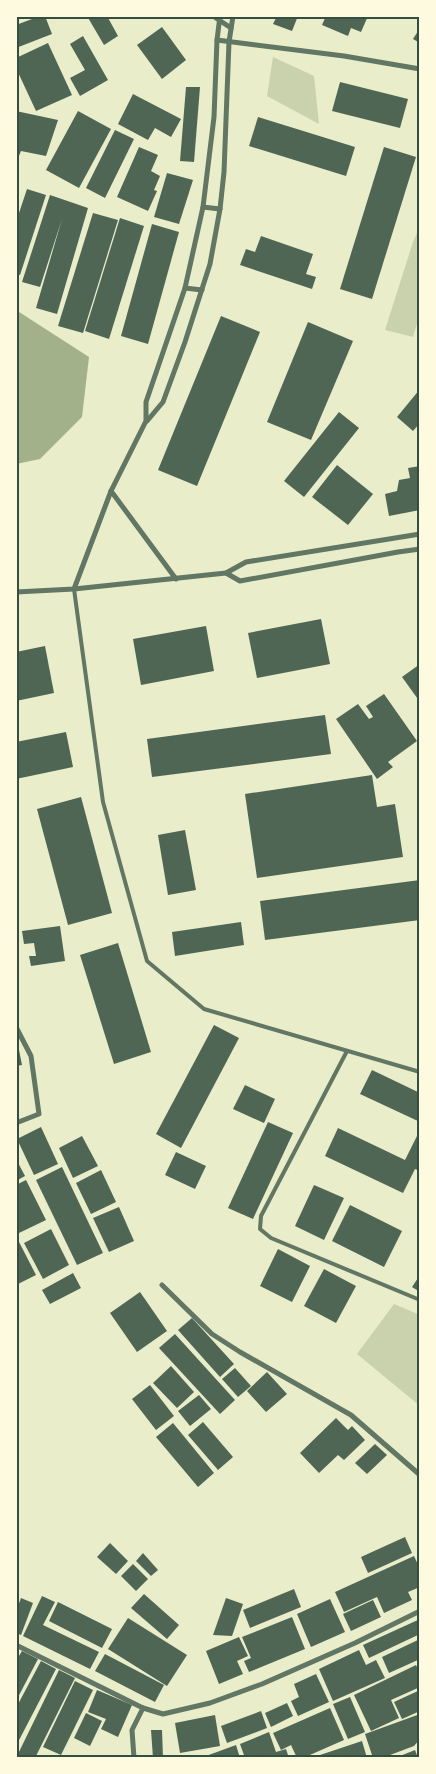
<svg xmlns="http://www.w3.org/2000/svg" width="436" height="1774" viewBox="0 0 436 1774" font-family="'IBM Plex Sans',sans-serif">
<rect width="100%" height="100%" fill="#e9edc9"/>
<g fill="#cad2ad">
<path d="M273,57L314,76L319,124L267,96Z"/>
<path d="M420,226V313L413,337L385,330L413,242Z"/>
<path d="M394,1304L420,1315V1406L357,1354Z"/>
</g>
<path fill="#a3b18a" d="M16,310L89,357L82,417L40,459L16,464Z"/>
<g fill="#4f6655">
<path d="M40,16H45L52,34L16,48V25Z"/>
<path d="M87,16H107L118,36L104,45Z"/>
<path d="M277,16H298L292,31L273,24Z"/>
<path d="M326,16H368L361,32L351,28L348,36L322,25Z"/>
<path d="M162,27L186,60L162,79L137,45Z"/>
<path d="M420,28V43L413,39Z"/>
<path d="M83,36L108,80L80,96L70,78L85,70L70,44Z"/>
<path d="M48,43L72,95L36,111L16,68V58Z"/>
<path d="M340,82L408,99L400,128L332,111Z"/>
<path d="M186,87H200L194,162L180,161Z"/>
<path d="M133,94L181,119L171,137L155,128L148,140L118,124Z"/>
<path d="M16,111L58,120L46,156L21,151L16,163Z"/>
<path d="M78,111L111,129L79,188L46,170Z"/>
<path d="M258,117L355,147L346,176L249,146Z"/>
<path d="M115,130L134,139L105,198L86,188Z"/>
<path d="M139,147L158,155L151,171L160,176L154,190L157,191L148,211L117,197Z"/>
<path d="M384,147L416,157L372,299L340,289Z"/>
<path d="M167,173L193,180L179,224L154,217Z"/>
<path d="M27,189L46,195L20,275L16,274V222Z"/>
<path d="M50,195L88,208L57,314L36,308L62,219L40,287L22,282Z"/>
<path d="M93,213L118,220L83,333L58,326Z"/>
<path d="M120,218L144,226L109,339L85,331Z"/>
<path d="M152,224L179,232L148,344L121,336Z"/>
<path d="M261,236L313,254L306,274L316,277L312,289L240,265L246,249L255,252Z"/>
<path d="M221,316L260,332L197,486L158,470Z"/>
<path d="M308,322L353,341L311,440L267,422Z"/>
<path d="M420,389V423L413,431L397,417Z"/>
<path d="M339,412L359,428L304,497L284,481Z"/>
<path d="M417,448H420V461H419Z"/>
<path d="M337,465L373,494L348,525L312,497Z"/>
<path d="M420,466V510L389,516L385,494L397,491L399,480L410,478L408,468Z"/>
<path d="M321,619L330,664L257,678L248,633Z"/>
<path d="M206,626L214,671L141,685L133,639Z"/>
<path d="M45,646L54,693L16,701V652Z"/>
<path d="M420,664V702L402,677Z"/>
<path d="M384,694L417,741L388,762L393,767L377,779L336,719L358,704L369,719L373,717L366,706Z"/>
<path d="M325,715L331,754L152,777L147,739Z"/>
<path d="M66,732L73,767L16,779V742Z"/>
<path d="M372,775L377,807L395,804L403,857L257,878L245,794Z"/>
<path d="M81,797L112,913L68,925L37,809Z"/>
<path d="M185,830L196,890L168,895L158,835Z"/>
<path d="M420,880V920L265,940L260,901Z"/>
<path d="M241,922L244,945L175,956L172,932Z"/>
<path d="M60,926L65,961L31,966L29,956H36L34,943L24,944L22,931Z"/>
<path d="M118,943L151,1052L114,1064L80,955Z"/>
<path d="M214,1025L239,1038L181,1148L156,1134Z"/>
<path d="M19,1050L22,1065L16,1066V1051Z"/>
<path d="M372,1070L420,1093V1122L360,1094Z"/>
<path d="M245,1085L275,1099L264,1123L233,1109Z"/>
<path d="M268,1122L293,1133L253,1219L228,1208Z"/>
<path d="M41,1127L58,1164L34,1175L17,1139Z"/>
<path d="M338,1128L405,1160L420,1130V1171L415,1169L403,1193L325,1156Z"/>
<path d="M82,1136L98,1166L73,1178L59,1148Z"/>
<path d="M176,1152L206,1166L195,1189L165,1175Z"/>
<path d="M16,1159L25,1176L16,1181Z"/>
<path d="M62,1167L103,1253L77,1265L36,1180Z"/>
<path d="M101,1170L116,1202L91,1214L76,1183Z"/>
<path d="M26,1180L46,1220L19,1233L16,1227V1185Z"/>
<path d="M314,1185L344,1198L324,1240L295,1226Z"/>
<path d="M350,1205L402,1231L384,1267L332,1241Z"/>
<path d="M119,1207L134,1241L109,1252L93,1218Z"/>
<path d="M51,1229L69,1265L43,1279L24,1243Z"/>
<path d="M16,1236L36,1275L16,1285Z"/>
<path d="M278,1249L310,1266L292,1302L260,1286Z"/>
<path d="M324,1269L356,1286L336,1323L304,1306Z"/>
<path d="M73,1273L81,1288L50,1304L42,1290Z"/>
<path d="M420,1275V1292L412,1287Z"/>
<path d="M140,1292L167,1331L137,1352L110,1313Z"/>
<path d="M192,1318L234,1364L220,1377L178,1330Z"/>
<path d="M175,1334L235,1400L220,1414L159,1348Z"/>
<path d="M171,1366L194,1392L177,1408L153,1383Z"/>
<path d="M235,1368L251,1386L238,1397L222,1379Z"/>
<path d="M267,1372L287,1394L266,1412L247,1391Z"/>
<path d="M150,1385L174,1416L156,1430L132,1399Z"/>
<path d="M199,1395L211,1409L190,1426L178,1411Z"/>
<path d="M336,1418L348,1430L352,1426L365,1440L344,1460L338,1455L319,1473L300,1453Z"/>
<path d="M203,1422L233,1457L218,1470L188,1435Z"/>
<path d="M173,1423L214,1473L198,1487L156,1437Z"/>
<path d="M375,1444L387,1455L367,1474L355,1463Z"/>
<path d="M405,1537L412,1553L368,1573L361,1557Z"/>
<path d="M110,1543L128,1561L116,1574L97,1557Z"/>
<path d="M143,1553L158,1570L151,1576L136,1561Z"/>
<path d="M414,1556L420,1569V1587L408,1592L412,1600L384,1613L377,1597L344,1612L335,1592Z"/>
<path d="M133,1564L148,1579L136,1591L121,1576Z"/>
<path d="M294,1589L301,1607L250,1628L243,1610Z"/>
<path d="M144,1594L179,1625L167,1639L131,1608Z"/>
<path d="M42,1596L55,1602L43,1625L99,1652L90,1669L23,1636Z"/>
<path d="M21,1598L33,1603L21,1635L16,1633V1606H18Z"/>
<path d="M226,1598L243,1604L232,1636L213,1635Z"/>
<path d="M330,1599L345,1632L311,1647L297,1614Z"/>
<path d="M373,1600L381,1617L351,1631L343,1614Z"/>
<path d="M58,1602L112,1629L102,1648L49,1621Z"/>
<path d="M292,1617L305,1649L249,1672L244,1661L251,1658L242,1637Z"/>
<path d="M128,1618L187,1655L167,1686L108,1649Z"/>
<path d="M420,1619V1634L369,1658L363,1645Z"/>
<path d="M239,1637L248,1656L237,1661L243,1674L219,1684L206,1651Z"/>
<path d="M420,1639V1659L389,1673L382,1657Z"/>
<path d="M359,1650L366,1665L376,1660L385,1678L333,1701L319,1669Z"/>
<path d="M22,1651L38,1659L16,1701V1661Z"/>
<path d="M105,1654L164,1685L155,1702L95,1671Z"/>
<path d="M41,1661L56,1669L16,1746V1708Z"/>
<path d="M416,1665L420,1673V1687L391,1700L399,1718L371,1731L354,1695Z"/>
<path d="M59,1670L75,1678L35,1758H16Z"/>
<path d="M316,1674L329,1702L298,1716L291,1701L299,1697L294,1684Z"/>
<path d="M75,1681L93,1690L61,1755L43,1747Z"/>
<path d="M97,1690L132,1705L118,1737L101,1729L106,1719L88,1712Z"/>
<path d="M420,1690V1711L402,1719L394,1702Z"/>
<path d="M350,1697L365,1732L348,1739L333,1704Z"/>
<path d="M287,1703L293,1716L271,1727L265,1713Z"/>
<path d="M330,1708L344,1740L303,1758H297L291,1745L281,1750L273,1733Z"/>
<path d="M261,1711L267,1728L227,1743L221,1726Z"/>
<path d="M86,1713L102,1721L90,1746L74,1738Z"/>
<path d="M420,1714V1739L414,1746L382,1758H373L365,1734Z"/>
<path d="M215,1715L220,1746L180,1753L175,1723Z"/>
<path d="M151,1730H162L163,1758H153Z"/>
<path d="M269,1732L276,1752L286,1749L289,1758H245L240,1744Z"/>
<path d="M362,1741L367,1758H314V1757Z"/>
<path d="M236,1745L240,1758H207L206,1756Z"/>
<path d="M415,1750L418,1758H395Z"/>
</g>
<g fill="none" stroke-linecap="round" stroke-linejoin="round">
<g stroke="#617663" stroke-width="4">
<path d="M74,589L103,802L147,961L204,1009L420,1072"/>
<path d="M347,1051L261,1216L260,1229L271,1238L420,1300"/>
</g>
<g stroke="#617663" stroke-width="5">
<path d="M213,16L231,28"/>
<path d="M217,40L344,56L420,69"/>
<path d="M203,207L220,209"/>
<path d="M185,288L202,290"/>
<path d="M147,421L163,402L185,342L210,264L220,209L224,172L229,42L233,16"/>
<path d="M111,491L176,579"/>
<path d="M226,573L240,581L398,552L420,549"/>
<path d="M74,589L111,491L146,421V402L185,288L203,207L214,117L217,40L220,16"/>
<path d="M16,592L74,589L226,573L246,562L420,534"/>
<path d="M16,1027L31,1056L39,1114L16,1123"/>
<path d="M162,1285L212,1334L240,1352L351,1415L420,1475"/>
<path d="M16,1645L143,1708L132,1730L134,1758"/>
<path d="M143,1708L163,1714L210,1703L262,1684L355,1643L420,1611"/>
</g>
</g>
<rect width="436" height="1774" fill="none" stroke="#fefae0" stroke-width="35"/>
<rect x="18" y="18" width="400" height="1738" fill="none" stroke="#344e41" stroke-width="2"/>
</svg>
